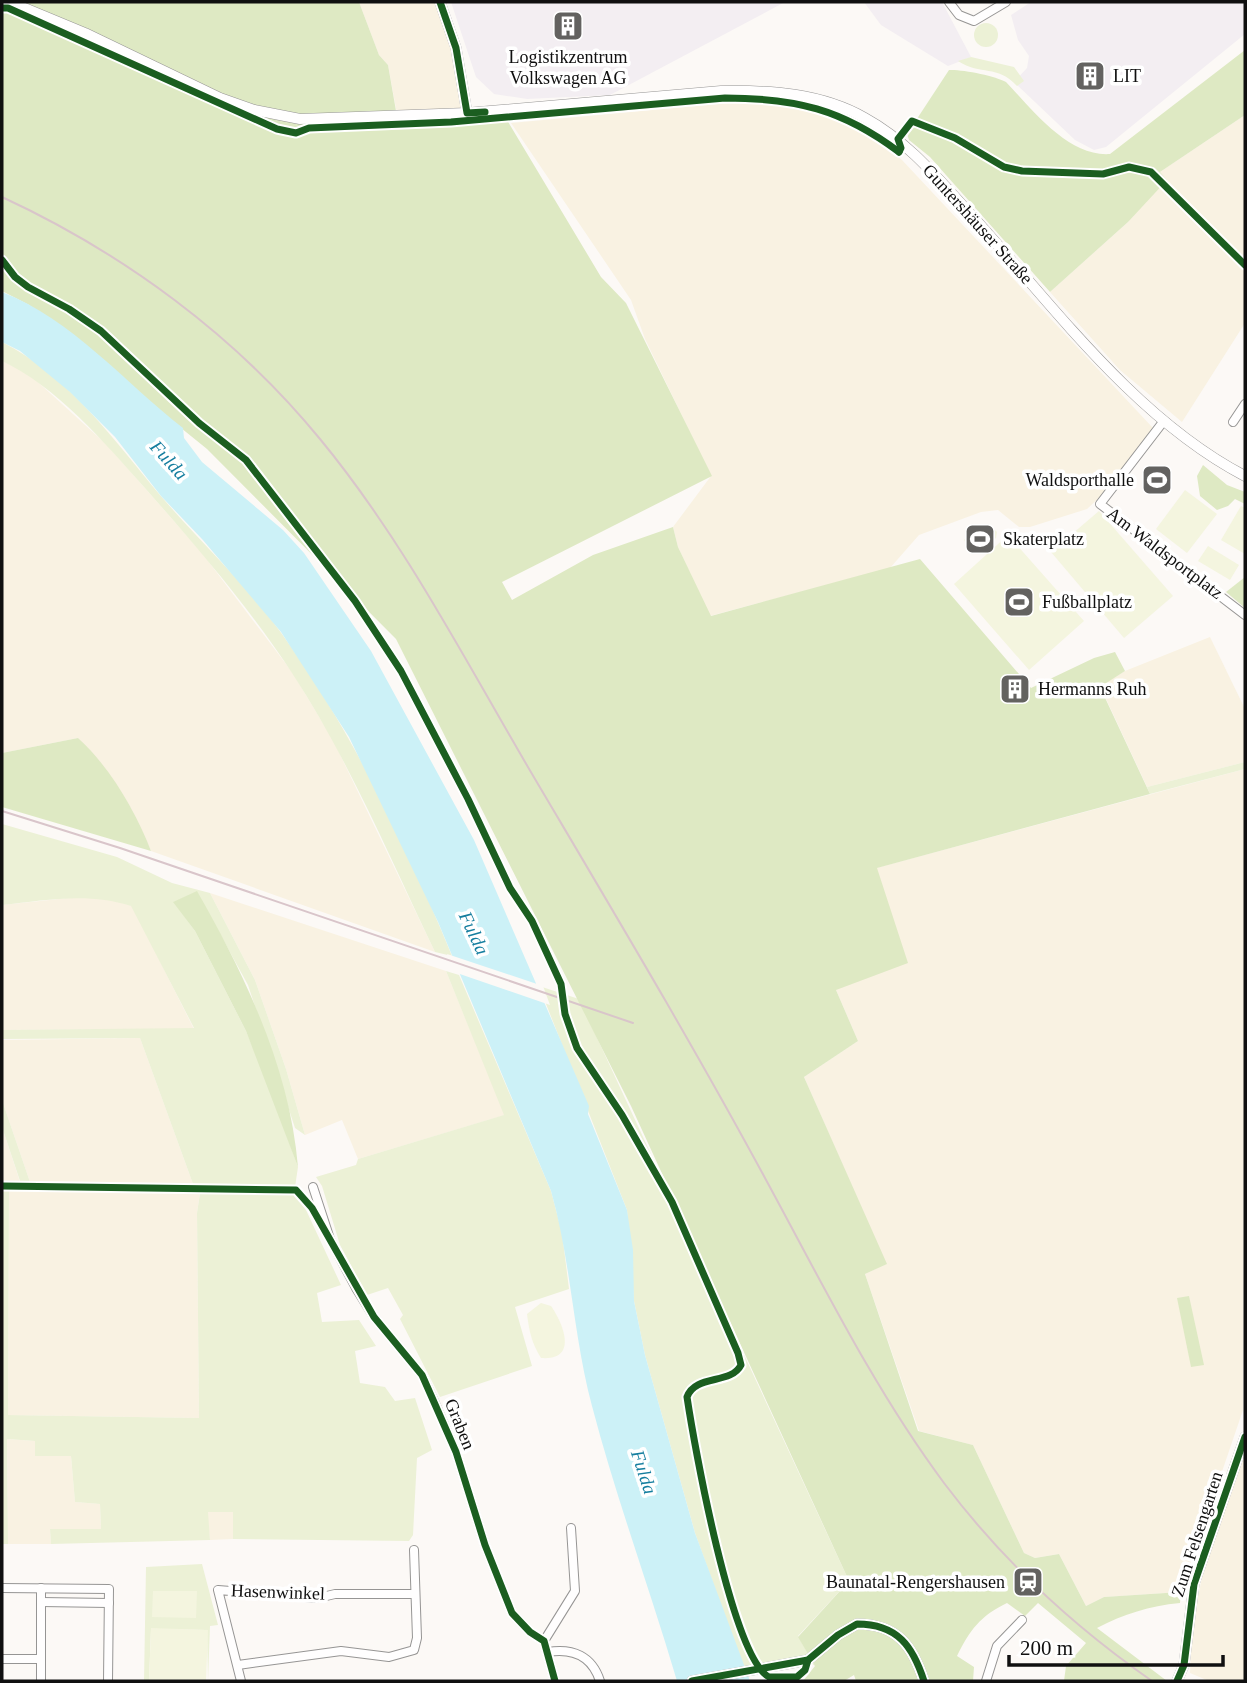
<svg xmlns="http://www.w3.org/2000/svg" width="1247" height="1683" viewBox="0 0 1247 1683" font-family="'Times New Roman',serif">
<rect width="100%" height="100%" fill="#fcf9f6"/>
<g fill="#f3eef2">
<path d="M451,2H785L610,95L527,99L494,94L476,77Z"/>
<path d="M864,2H942L971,57L948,66L881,25Z"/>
<path d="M1031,2H1245V34L1106,147L1094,150L1075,140L1014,82L1027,68L1029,56L1018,40L1011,15Z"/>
</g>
<g fill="#f9f2e2">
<path d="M359,2H438L460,65L464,109L397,114L388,65L379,55Z"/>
<path d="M751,101L808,107L869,132L902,160L1153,428L1101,496L1087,509L1030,527H1019L998,510L981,512L919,535L890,568L710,616L678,547L673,527L711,476L645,339L631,300L511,123Z"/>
<path d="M1245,115V323L1182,422L1120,370L1050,292L1128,222L1160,172Z"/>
<path d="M2,361L28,373L107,445L202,553L292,672L333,740L435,952L151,851L131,808L78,738L2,753Z"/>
<path d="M1210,637L1245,709V762L1147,787L1100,686L1125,671Z"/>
<path d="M1245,769L1243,1410L1181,1592L1104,1597L1086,1606L1059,1554L1035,1558L1024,1553L973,1445L919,1431L865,1274L886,1264L804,1077L858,1041L836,990L876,868Z"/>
<path d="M210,893L446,971L505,1115L358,1159L342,1120L305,1135L286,1069L255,980Z"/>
<path d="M78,897L112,899L132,906L194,1029L2,1030V905Z"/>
<path d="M140,1038L193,1184L30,1182L2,1100V1040Z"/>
<path d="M2,1127L20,1182L2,1181Z"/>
<path d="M9,1190L200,1192L197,1213L199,1418L8,1415Z"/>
<path d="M7,1439L35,1441V1456H71L75,1502L100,1504L101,1529H50L51,1544H8Z"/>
<path d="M1245,1455V1681H1209L1190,1673L1192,1625L1204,1568Z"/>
<path d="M207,1512H233V1539L210,1540Z"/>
</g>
<g fill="#ecf1d6" fill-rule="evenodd">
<circle cx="986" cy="35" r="12"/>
<path d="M971,57L1014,67L1024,81L1017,86C997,64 981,76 958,61Z"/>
<path d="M2,342C69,376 113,439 160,495C200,542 246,584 282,634C353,733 406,844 452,956L435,952C390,858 349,760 292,673C249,607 196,546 144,487C103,441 57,387 2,361Z"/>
<path d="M1245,762V769L1150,794L1147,787Z"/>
<path d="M2,824L117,857L172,883L210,893L255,980L286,1069L305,1135L295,1128L248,985L197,892L174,902L195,931L246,1031L268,1084L298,1167L294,1194L306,1210L341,1285L317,1293L322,1322L359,1320L376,1346L355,1351L360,1383L385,1387L395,1401L415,1398L432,1450L417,1458L413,1535L409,1541L233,1539V1512H208L210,1540L51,1544L50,1529H101L100,1504L75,1502L71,1456H35V1441L7,1439L8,1544H2V1181H20L2,1127V1100L30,1182L193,1184L140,1038L2,1039V1030L194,1028L131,906C89,892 46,900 2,905ZM9,1190L200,1193L197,1213L199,1418L8,1415Z"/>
<path d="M446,971L459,975L551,1191L562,1233L569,1289L515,1307L532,1366L440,1397L400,1319L403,1315L388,1288L367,1295L340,1245L322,1186L316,1177L356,1165L358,1159L504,1115Z"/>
<path d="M539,986L579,999L849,1581L798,1636L815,1666L807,1660L743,1666L695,1533L645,1355L634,1301L627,1210Z"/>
<path d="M202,1564L218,1625L210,1626L208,1681L207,1630L151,1629L149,1681H144L146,1567Z"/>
</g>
<g fill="#dee9c3">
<path d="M2,2H359L379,55L388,65L399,128L507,120L601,277L626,303L712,476L502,582L512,600L593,555L673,527L678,547L711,616L920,559L1031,688L1094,658L1115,652L1125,671L1100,687L1150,794L877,868L908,963L836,990L858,1041L804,1077L887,1264L865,1274L918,1431L973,1445L1024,1553L1035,1558L1059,1554L1086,1606L1104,1597L1181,1592L1180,1603C1149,1606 1124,1614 1097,1628L1167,1681H1064L1066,1666L1086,1643L1038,1603L1025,1616L1007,1603C980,1616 970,1630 957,1656L974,1667L973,1681H856L854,1675L844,1681H803L815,1666L798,1637L849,1581L631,1106L396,639L207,449L29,305L2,291Z"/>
<path d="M1245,50V115L1160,172L1167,180L1128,222L1050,292L930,157L909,140L907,134L949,70C961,69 996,76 1006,82C1032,109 1068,157 1110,154Z"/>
<path d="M1203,465L1227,485L1245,492V504L1235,499L1228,506L1217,510L1200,496L1197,476Z"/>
<path d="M1245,577V608L1226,592Z"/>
<path d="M78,738C110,767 136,812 151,851L2,807V753Z"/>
<path d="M197,891C245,975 290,1069 298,1167L246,1031L195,931L173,902Z"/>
<path d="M1189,1296L1204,1365L1191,1367L1177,1298Z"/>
</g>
<g fill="#f4f5df">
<path d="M1185,490L1217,514L1187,553L1156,529Z"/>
<path d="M1241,506L1245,508V554L1221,540Z"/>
<path d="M1099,511L1173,596L1124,638L1051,552Z"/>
<path d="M988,524L997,532L996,538L978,552L972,551L964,540L974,529Z"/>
<path d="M1008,535L1084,621L1029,670L954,584Z"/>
<path d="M1208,546L1239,565L1230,580L1198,561Z"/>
<path d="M541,1303L551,1306C563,1323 579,1361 541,1358C532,1344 529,1331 527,1314Z"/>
<path d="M153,1591H197L196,1618L152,1617Z"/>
<path d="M151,1628L208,1630L206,1681H149Z"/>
</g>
<path fill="#ccf1f7" d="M2,292C72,319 124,382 183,428L184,438L202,462L283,530L304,553L371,651L474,840L589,1106L588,1114L627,1210L633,1250L634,1301L645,1355L695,1533L750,1681H677C650,1589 616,1498 592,1406C573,1335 571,1261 551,1191L438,922L349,737L281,632L202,539L161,496L115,437L70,392L20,351L2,342Z"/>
<path fill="#fcf9f6" d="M447,954L543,986L550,1005L454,972Z"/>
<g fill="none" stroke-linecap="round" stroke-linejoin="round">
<g stroke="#969594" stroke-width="10">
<g id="minor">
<path d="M949,2L959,15L974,21L1006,2"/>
<path d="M1163,422L1100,504L1245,615"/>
<path d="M1233,422L1245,404"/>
<path d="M313,1187L330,1239L356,1288L374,1317L422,1375L434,1401L456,1452L485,1545L512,1613L530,1632L544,1641L555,1681"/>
<path d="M2,1588L109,1589L108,1681"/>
<path d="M41,1588V1681"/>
<path d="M41,1602L109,1603"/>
<path d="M544,1641L575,1591L571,1528"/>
<path d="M548,1652C573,1648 592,1656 600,1681"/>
<path d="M2,1659H40"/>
<path d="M238,1665L341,1651L389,1657L414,1650L417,1638L414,1550"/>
<path d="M241,1681L218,1590L318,1598L335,1594H415"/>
<path d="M986,1681L997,1646L1022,1620"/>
</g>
</g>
<g stroke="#969594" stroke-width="11">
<g id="tertiary">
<path d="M10,2L85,33L220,98L254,110L300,119L467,113L721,91C770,90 821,93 865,118C909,142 940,181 974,218C1054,307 1137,420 1245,476"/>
<path d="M440,2L456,48L467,113"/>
<path d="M692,1681L808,1660L838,1635L857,1624C898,1624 913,1647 924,1681"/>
<path d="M1177,1681L1184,1665L1194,1584L1245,1437"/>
</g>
</g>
<use href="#minor" stroke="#fffefe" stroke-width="8"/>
<use href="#tertiary" stroke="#fffefe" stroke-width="10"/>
<g stroke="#d9c5ca" stroke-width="2">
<path d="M2,197C123,253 235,335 320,439C405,542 467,664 535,779C613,911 692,1043 765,1178C821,1281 874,1389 944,1483C1002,1560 1073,1626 1152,1681"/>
<path d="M2,811L120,848L633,1023"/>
</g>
<g stroke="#fff" stroke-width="11">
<g id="cycleway">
<path d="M440,2L456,48L467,113L485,112"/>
<path d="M2,8H8L277,129L296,133L309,128L451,122L725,98C795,98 842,109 899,152"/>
<path d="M899,152L901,148L898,139L912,121L955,138L1004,167L1022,171L1103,174L1129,167L1151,172L1245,265"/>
<path d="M2,260L15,277L28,287L69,309L101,331L199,423L246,460L355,601L401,671L468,799L510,888L532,921L561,984L565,1014L577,1048L622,1115L672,1202L738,1353L741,1365C731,1385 695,1374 687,1397C694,1444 732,1657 769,1677H797L805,1670L808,1660"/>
<path d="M2,1186L296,1190L312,1208L374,1317L422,1375L456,1452L485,1545L512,1613L530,1632L544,1641L555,1681"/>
<path d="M692,1681L808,1660L838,1635L857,1624C898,1624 913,1647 924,1681"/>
<path d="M1177,1681L1184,1665L1194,1584L1245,1437"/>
</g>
</g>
<use href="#cycleway" stroke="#1b5e20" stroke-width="7"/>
</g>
<defs>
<g id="building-square" transform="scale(1.575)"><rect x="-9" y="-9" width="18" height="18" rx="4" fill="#636260" stroke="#fff"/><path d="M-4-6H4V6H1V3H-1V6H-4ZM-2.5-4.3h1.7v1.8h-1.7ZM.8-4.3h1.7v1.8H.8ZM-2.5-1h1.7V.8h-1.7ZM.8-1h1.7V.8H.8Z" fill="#fff"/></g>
<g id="stadium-square" transform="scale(1.575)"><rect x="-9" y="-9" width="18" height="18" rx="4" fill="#636260" stroke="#fff"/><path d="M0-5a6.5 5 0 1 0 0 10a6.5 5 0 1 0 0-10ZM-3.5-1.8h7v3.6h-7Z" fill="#fff"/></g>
<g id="station-square" transform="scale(1.575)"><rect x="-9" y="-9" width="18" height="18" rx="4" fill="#636260" stroke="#fff"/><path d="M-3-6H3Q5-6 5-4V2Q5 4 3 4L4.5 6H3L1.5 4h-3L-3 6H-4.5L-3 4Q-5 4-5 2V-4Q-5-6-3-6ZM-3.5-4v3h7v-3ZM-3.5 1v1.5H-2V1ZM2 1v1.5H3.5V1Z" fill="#fff"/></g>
</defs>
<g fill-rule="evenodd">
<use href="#building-square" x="568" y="26"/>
<use href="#building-square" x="1090" y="76"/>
<use href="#stadium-square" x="1157" y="480"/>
<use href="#stadium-square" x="980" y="539"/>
<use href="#stadium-square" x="1019" y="602"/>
<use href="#building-square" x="1015" y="689"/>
<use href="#station-square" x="1028" y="1582"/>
</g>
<g text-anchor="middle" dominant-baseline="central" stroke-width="7" stroke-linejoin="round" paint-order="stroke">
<g font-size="18" fill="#101010" stroke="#fff" text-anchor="start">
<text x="568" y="57" text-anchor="middle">Logistikzentrum<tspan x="568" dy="21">Volkswagen AG</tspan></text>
<text x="1113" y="76">LIT</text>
<text x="1134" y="480" text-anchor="end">Waldsporthalle</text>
<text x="1003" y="539">Skaterplatz</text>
<text x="1042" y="602">Fußballplatz</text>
<text x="1038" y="689">Hermanns Ruh</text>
<text x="1005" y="1582" text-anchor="end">Baunatal-Rengershausen</text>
</g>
<g font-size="18" fill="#101010" stroke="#fff">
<text transform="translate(978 224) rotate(48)">Guntershäuser Straße</text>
<text transform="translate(1165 553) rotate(37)">Am Waldsportplatz</text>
<text transform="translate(460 1424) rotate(68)">Graben</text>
<text transform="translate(1197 1534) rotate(-72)">Zum Felsengarten</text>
<text transform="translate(278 1592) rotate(2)">Hasenwinkel</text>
</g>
<g font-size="19" font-style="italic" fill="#157e9f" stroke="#fff">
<text transform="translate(169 460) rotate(48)">Fulda</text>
<text transform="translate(474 933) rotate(65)">Fulda</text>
<text transform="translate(644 1472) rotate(72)">Fulda</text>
</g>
</g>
<rect width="1247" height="1683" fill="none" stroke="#101010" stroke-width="7"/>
<path d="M1009 1655v10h214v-10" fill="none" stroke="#101010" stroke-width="3.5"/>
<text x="1020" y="1655" font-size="21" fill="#101010" stroke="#ffffff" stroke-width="5" paint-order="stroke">200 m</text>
</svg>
